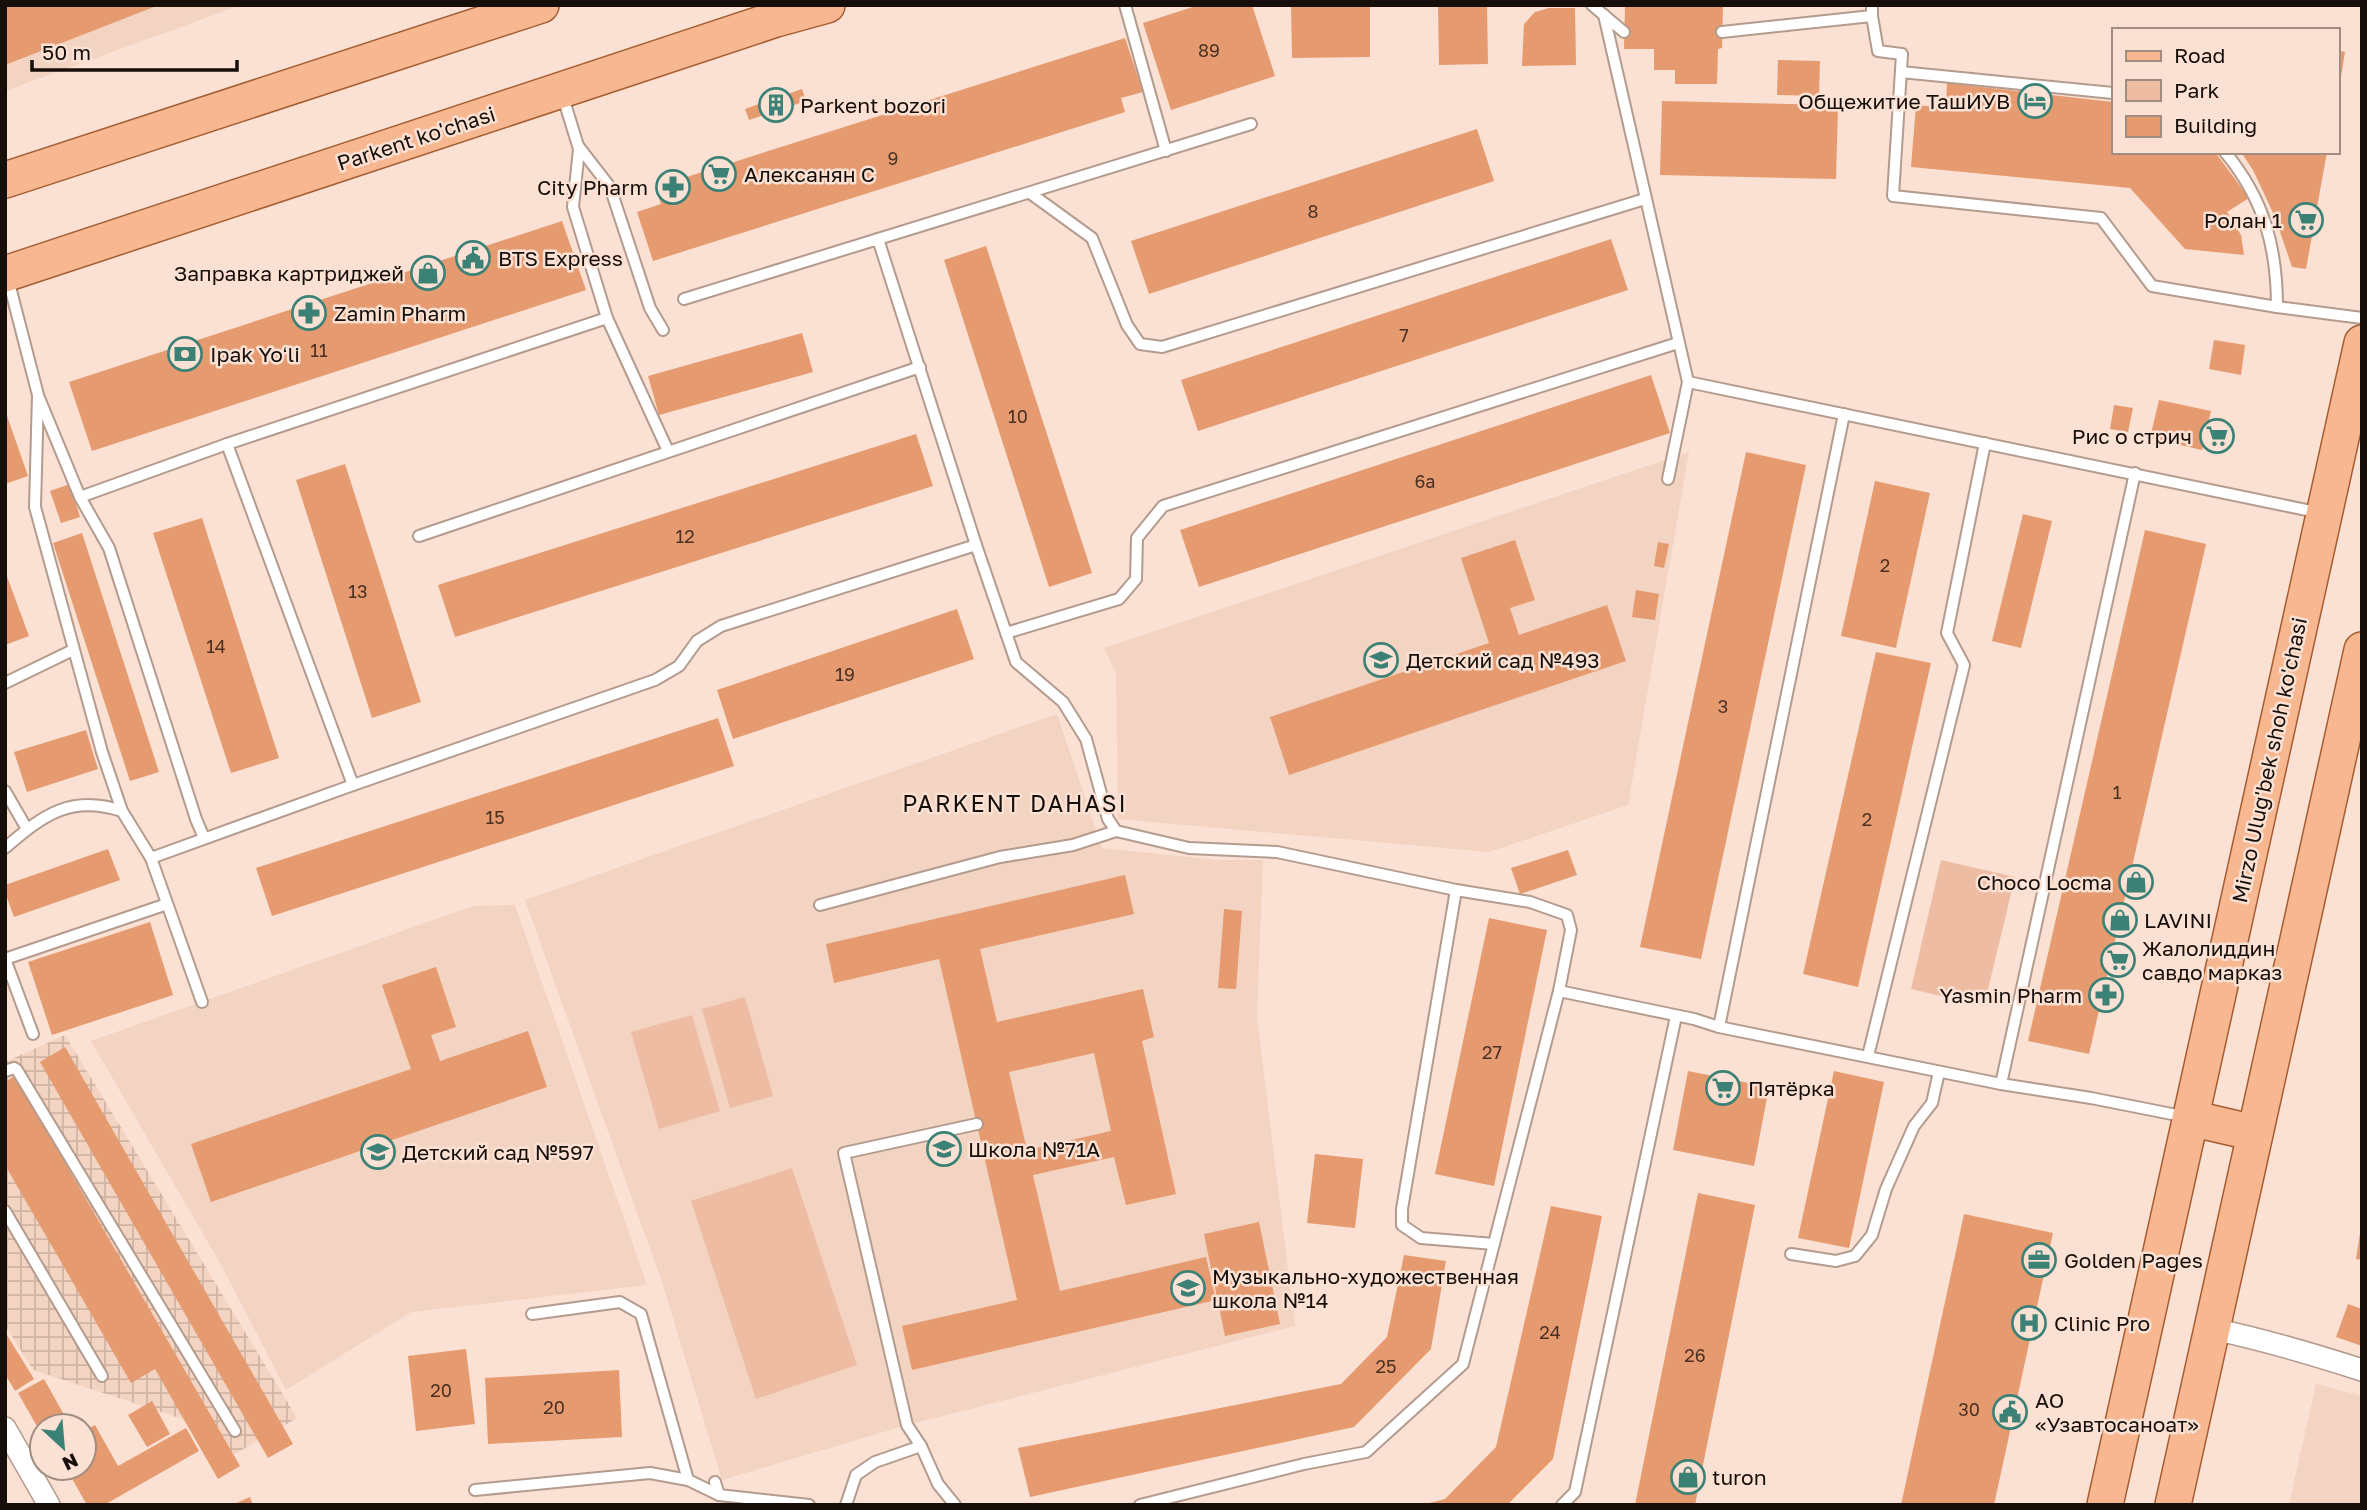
<svg xmlns="http://www.w3.org/2000/svg" width="2367" height="1510" viewBox="0 0 2367 1510" font-family="'Golos Text',sans-serif">
<defs>
<pattern id="industrial-grid" width="8" height="8" patternUnits="userSpaceOnUse" patternTransform="scale(1.75)"><rect width="8" height="8" fill="#f3d3c1"/><path d="M0 4h8M4 0v8" fill="none" stroke="#d0b4a4"/></pattern>
</defs>
<rect width="100%" height="100%" fill="#fbe1d3"/>
<g fill="#f3d3c1">
<path d="M5,5H241L5,91Z"/>
<path d="M1689,452L1628,805L1489,852L1118,819L1116,673L1104,648Z"/>
<path d="M1057,714L1102,848L1217,860H1263L1257,1017L1295,1326L907,1425L722,1480L662,1282L525,900Z"/>
<path d="M515,905L647,1285L411,1312L286,1390L220,1263L91,1041L473,906Z"/>
<path d="M2316,1384L2362,1396V1505H2289Z"/>
</g>
<path fill="url(#industrial-grid)" d="M65,1035L297,1418L228,1458L210,1428L33,1370L5,1325V1062Z"/>
<g fill="#edbca2">
<path d="M1941,860L2015,877L1984,1006L1911,989Z"/>
<path d="M745,997L773,1096L730,1108L702,1009Z"/>
<path d="M692,1015L720,1111L659,1129L631,1032Z"/>
<path d="M792,1168L857,1365L756,1399L691,1201Z"/>
</g>
<g fill="#e59a70" fill-rule="evenodd">
<path d="M5,5H159L5,65Z"/>
<path d="M1199,5H1252L1275,76L1171,110L1143,23Z"/>
<path d="M1291,5H1370V57L1292,58Z"/>
<path d="M1438,5H1487L1488,64L1439,65Z"/>
<path d="M1625,6L1723,7L1722,48L1718,49L1717,84H1675V70H1654V49H1624Z"/>
<path d="M1549,8H1575L1576,65L1522,66L1524,24L1535,12Z"/>
<path d="M1125,38L1143,92L1121,98L1125,112L653,261L637,212L661,204L655,187Z"/>
<path d="M2337,50L2345,52L2339,89H2337Z"/>
<path d="M1778,60L1820,61L1819,96L1777,95Z"/>
<path d="M1947,83L2113,102V152H2215L2249,198L2227,212L2241,235L2244,255L2185,249L2130,188L1911,167L1916,105L1946,108Z"/>
<path d="M802,89L806,101L749,120L745,109Z"/>
<path d="M1662,101L1838,105L1836,179L1660,175Z"/>
<path d="M1477,129L1494,181L1149,294L1131,241Z"/>
<path d="M2241,152H2327L2306,269L2292,267L2275,217L2253,170Z"/>
<path d="M562,221L586,290L92,451L69,382Z"/>
<path d="M1611,239L1628,290L1198,431L1181,380Z"/>
<path d="M986,246L1092,573L1049,587L944,260Z"/>
<path d="M802,333L813,372L659,415L648,376Z"/>
<path d="M2214,340L2245,345L2241,375L2209,369Z"/>
<path d="M1651,375L1670,433L1199,587L1180,530Z"/>
<path d="M2159,400L2211,411L2202,450L2150,438Z"/>
<path d="M2114,405L2133,408L2128,432L2110,429Z"/>
<path d="M5,410L28,476L5,484Z"/>
<path d="M916,434L933,486L455,637L438,585Z"/>
<path d="M1746,452L1806,465L1701,959L1640,947Z"/>
<path d="M345,464L421,702L372,718L296,480Z"/>
<path d="M1875,481L1930,493L1896,648L1841,636Z"/>
<path d="M70,484L80,517L61,523L50,491Z"/>
<path d="M2023,514L2052,521L2021,648L1992,641Z"/>
<path d="M202,518L279,758L231,773L153,533Z"/>
<path d="M2145,530L2206,544L2089,1054L2028,1041Z"/>
<path d="M82,533L159,772L130,781L53,543Z"/>
<path d="M1515,540L1535,600L1510,608L1519,635L1607,605L1626,661L1289,775L1270,717L1489,643L1461,558Z"/>
<path d="M1658,542L1669,544L1664,568L1654,566Z"/>
<path d="M5,571L29,636L5,645Z"/>
<path d="M1636,590L1659,594L1655,620L1632,617Z"/>
<path d="M957,609L974,659L733,739L717,690Z"/>
<path d="M1876,652L1931,663L1858,987L1803,974Z"/>
<path d="M718,718L734,766L272,916L256,868Z"/>
<path d="M86,730L98,769L27,792L14,752Z"/>
<path d="M108,849L120,880L14,917L5,892V885Z"/>
<path d="M1568,850L1577,875L1520,894L1511,868Z"/>
<path d="M1125,875L1134,914L980,949L997,1022L1143,989L1154,1037L1142,1041L1176,1194L1126,1205L1114,1157L1033,1175L1060,1291L1206,1257L1216,1300L912,1370L902,1326L1017,1300L939,959L834,983L826,944ZM1094,1053L1111,1131L1027,1150L1009,1072Z"/>
<path d="M1224,909L1242,911L1236,989L1218,988Z"/>
<path d="M1489,918L1547,930L1494,1186L1435,1174Z"/>
<path d="M150,922L173,995L52,1035L28,962Z"/>
<path d="M436,967L456,1027L431,1035L440,1061L528,1031L547,1087L211,1202L191,1144L411,1069L382,985Z"/>
<path d="M65,1047L293,1444L268,1458L40,1062Z"/>
<path d="M1688,1071L1769,1087L1754,1166L1673,1150Z"/>
<path d="M1834,1071L1884,1082L1849,1248L1798,1238Z"/>
<path d="M15,1076L240,1466L218,1479L155,1369L131,1383L5,1165V1082Z"/>
<path d="M1315,1154L1363,1159L1355,1228L1307,1223Z"/>
<path d="M1698,1193L1755,1205L1695,1505H1635Z"/>
<path d="M1551,1206L1602,1216L1553,1459L1507,1505H1422L1445,1499L1496,1447Z"/>
<path d="M1964,1214L2053,1233L1994,1505H1901Z"/>
<path d="M1259,1222L1280,1324L1225,1336L1204,1234Z"/>
<path d="M2360,1233H2362V1260L2356,1259Z"/>
<path d="M1404,1255L1446,1261L1431,1349L1354,1427L1030,1497L1018,1448L1341,1384L1387,1337Z"/>
<path d="M2348,1304L2362,1309V1346L2336,1337Z"/>
<path d="M5,1332L34,1379L15,1391L5,1374Z"/>
<path d="M466,1349L475,1424L416,1431L408,1356Z"/>
<path d="M619,1370L622,1437L488,1444L485,1378Z"/>
<path d="M44,1379L67,1420L56,1426H42V1435L18,1393Z"/>
<path d="M152,1401L170,1434L147,1447L128,1415Z"/>
<path d="M95,1425L118,1466L186,1428L199,1451L104,1505H87L66,1468H84V1431Z"/>
<path d="M250,1497L253,1505H232Z"/>
</g>
<g fill="none" stroke-linecap="round" stroke-linejoin="round">
<g stroke="#b39b8e" stroke-width="14">
<g id="lane">
<path d="M1125,5L1166,151"/>
<path d="M1592,5L1624,32"/>
<path d="M1604,15L1688,382L2321,513"/>
<path d="M1872,16L1878,51L1902,54L1893,196L2101,218L2152,286L2277,307L2362,318"/>
<path d="M1722,32L1872,16V5"/>
<path d="M1901,72L2113,93"/>
<path d="M562,94L579,149L573,207L607,318L668,451"/>
<path d="M579,147L610,187L650,308L663,330"/>
<path d="M2225,152C2264,199 2277,247 2277,307"/>
<path d="M1030,193L1092,238L1127,325L1140,344L1162,347L1645,199"/>
<path d="M878,239L1251,124"/>
<path d="M8,279L38,395L35,507L102,752L122,811L151,858L353,785L655,680L679,666L697,641L721,626L976,545"/>
<path d="M684,299L878,239L976,545L1016,662L1063,702L1086,739L1108,819L1116,831L1189,848L1277,852L1456,890L1530,902L1567,915L1571,930L1559,991L1463,1364L1366,1452L1304,1464L1140,1505"/>
<path d="M39,398L80,497L227,444L607,318"/>
<path d="M227,444L353,785"/>
<path d="M1668,479L1688,382"/>
<path d="M80,497L109,548L196,819L204,838"/>
<path d="M419,536L920,367"/>
<path d="M1006,633L1119,599L1136,579L1137,538L1163,506L1678,343"/>
<path d="M5,683L73,650"/>
<path d="M5,791L27,829"/>
<path d="M5,848C43,815 71,794 122,811"/>
<path d="M151,858L202,1002"/>
<path d="M1456,890L1402,1209V1225L1421,1238L1494,1244"/>
<path d="M820,905L1000,857L1073,845L1116,831"/>
<path d="M5,959L167,904"/>
<path d="M5,959L33,1034"/>
<path d="M1559,991L1694,1019L1719,1027L2001,1084L2091,1098L2187,1117"/>
<path d="M1719,1027L1844,414"/>
<path d="M1868,1056L1964,665L1947,633L1985,443"/>
<path d="M5,1071L14,1068L17,1070L235,1431"/>
<path d="M2001,1084L2135,473"/>
<path d="M5,1211L102,1376"/>
<path d="M1791,1254L1836,1261L1855,1256L1872,1235L1886,1189L1914,1126L1932,1103L1939,1072"/>
<path d="M532,1314L620,1302L641,1314L688,1480"/>
<path d="M715,1482L719,1495L809,1505"/>
<path d="M475,1490L650,1473L688,1480L719,1495"/>
<path d="M846,1505L856,1475L875,1462L921,1446"/>
<path d="M955,1505L938,1484L921,1446L907,1425L844,1153L977,1124"/>
<path d="M1562,1505L1575,1492L1676,1016"/>
</g>
</g>
<g stroke="#b39b8e" stroke-width="24">
<g id="street">
<path d="M2212,1329C2263,1339 2312,1354 2362,1370"/>
<path d="M5,1428L49,1505"/>
</g>
</g>
<g stroke="#a45d32" stroke-width="38">
<g id="primary">
<path d="M5,180L541,5"/>
<path d="M5,274L776,19L827,5"/>
<path d="M2190,1118L2255,1133"/>
<path d="M2105,1505L2362,343"/>
<path d="M2173,1505L2362,650"/>
</g>
</g>
<use href="#lane" stroke="#fff" stroke-width="10"/>
<use href="#street" stroke="#fff" stroke-width="21"/>
<use href="#primary" stroke="#f6b791" stroke-width="35"/>
</g>
<defs>
<g id="hotel-ring" transform="scale(1.75)"><circle r="9.5" fill="#fbe1d3" stroke="#3c8176" stroke-width="1.5"/><path d="M-6-4.5h1.5V1H6V5H4.5V3h-9V5H-6ZM-4 0a1.8 1.8 0 1 1 3.6 0ZM.5 0V-2.5h3Q6-2.5 6 0Z" fill="#3c8176"/></g>
<g id="building-ring" transform="scale(1.75)"><circle r="9.5" fill="#fbe1d3" stroke="#3c8176" stroke-width="1.5"/><path d="M-4-6H4V6H1V3H-1V6H-4ZM-2.5-4.3h1.7v1.8h-1.7ZM.8-4.3h1.7v1.8H.8ZM-2.5-1h1.7V.8h-1.7ZM.8-1h1.7V.8H.8Z" fill="#3c8176"/></g>
<g id="supermarket-ring" transform="scale(1.75)"><circle r="9.5" fill="#fbe1d3" stroke="#3c8176" stroke-width="1.5"/><path d="M-6-5.5h2.5l.6 2H6L4.5 2H-2.5L-4.4-4H-6ZM-1.5 3.2a1.3 1.3 0 1 0 .1 0ZM3 3.2a1.3 1.3 0 1 0 .1 0Z" fill="#3c8176"/></g>
<g id="pharmacy-ring" transform="scale(1.75)"><circle r="9.5" fill="#fbe1d3" stroke="#3c8176" stroke-width="1.5"/><path d="M-2-6h4v4h4v4h-4v4h-4v-4h-4v-4h4Z" fill="#3c8176"/></g>
<g id="civic-ring" transform="scale(1.75)"><circle r="9.5" fill="#fbe1d3" stroke="#3c8176" stroke-width="1.5"/><path d="M-.6-6.5H3V-4.5H.6V-3L4-1V1h2V6H-6V1h2V-1L-.6-3ZM-1.2 2.5V6h2.4V2.5Z" fill="#3c8176"/></g>
<g id="shop-ring" transform="scale(1.75)"><circle r="9.5" fill="#fbe1d3" stroke="#3c8176" stroke-width="1.5"/><path d="M-5-2.5h2.3a2.7 3.5 0 0 1 5.4 0H5L5.5 6h-11ZM-1.5-2.5h3a1.5 2.3 0 0 0-3 0Z" fill="#3c8176"/></g>
<g id="bank-ring" transform="scale(1.75)"><circle r="9.5" fill="#fbe1d3" stroke="#3c8176" stroke-width="1.5"/><path d="M-6-4H6V4H-6ZM0-2.3a2.3 2.3 0 1 0 0 4.6a2.3 2.3 0 1 0 0-4.6Z" fill="#3c8176"/></g>
<g id="school-ring" transform="scale(1.75)"><circle r="9.5" fill="#fbe1d3" stroke="#3c8176" stroke-width="1.5"/><path d="M0-5L7-2L0 1L-7-2ZM-4 1L0 2.5L4 1V4Q0 6-4 4Z" fill="#3c8176"/></g>
<g id="office-ring" transform="scale(1.75)"><circle r="9.5" fill="#fbe1d3" stroke="#3c8176" stroke-width="1.5"/><path d="M-6-3h4V-5.5h4V-3h4V5H-6ZM-1-4.5V-3h2v-1.5ZM-6 0V1H6V0Z" fill="#3c8176"/></g>
<g id="hospital-ring" transform="scale(1.75)"><circle r="9.5" fill="#fbe1d3" stroke="#3c8176" stroke-width="1.5"/><path d="M-5-5h3v3.5h4V-5h3V5h-3V1.5h-4V5h-3Z" fill="#3c8176"/></g>
</defs>
<g fill-rule="evenodd">
<use href="#hotel-ring" x="2035" y="101"/>
<use href="#building-ring" x="776" y="105"/>
<use href="#supermarket-ring" x="719" y="174"/>
<use href="#pharmacy-ring" x="673" y="187"/>
<use href="#supermarket-ring" x="2306" y="220"/>
<use href="#civic-ring" x="473" y="258"/>
<use href="#shop-ring" x="428" y="273"/>
<use href="#pharmacy-ring" x="309" y="313"/>
<use href="#bank-ring" x="185" y="354"/>
<use href="#supermarket-ring" x="2217" y="436"/>
<use href="#school-ring" x="1381" y="660"/>
<use href="#shop-ring" x="2136" y="882"/>
<use href="#shop-ring" x="2120" y="920"/>
<use href="#supermarket-ring" x="2118" y="960"/>
<use href="#pharmacy-ring" x="2106" y="995"/>
<use href="#supermarket-ring" x="1723" y="1088"/>
<use href="#school-ring" x="944" y="1149"/>
<use href="#school-ring" x="378" y="1152"/>
<use href="#office-ring" x="2039" y="1260"/>
<use href="#school-ring" x="1188" y="1288"/>
<use href="#hospital-ring" x="2029" y="1323"/>
<use href="#civic-ring" x="2010" y="1412"/>
<use href="#shop-ring" x="1688" y="1477"/>
</g>
<g text-anchor="middle" dominant-baseline="central" stroke-width="5" stroke-linejoin="round" paint-order="stroke">
<g font-size="18" fill="#4a3123">
<text x="1209" y="50">89</text>
<text x="893" y="158">9</text>
<text x="1313" y="211">8</text>
<text x="1404" y="335">7</text>
<text x="319" y="350">11</text>
<text x="1018" y="416">10</text>
<text x="1425" y="481">6а</text>
<text x="685" y="536">12</text>
<text x="1885" y="565">2</text>
<text x="358" y="591">13</text>
<text x="216" y="646">14</text>
<text x="845" y="674">19</text>
<text x="1723" y="706">3</text>
<text x="2117" y="792">1</text>
<text x="495" y="817">15</text>
<text x="1867" y="819">2</text>
<text x="1492" y="1052">27</text>
<text x="1550" y="1332">24</text>
<text x="1695" y="1355">26</text>
<text x="1386" y="1366">25</text>
<text x="441" y="1390">20</text>
<text x="554" y="1407">20</text>
<text x="1969" y="1409">30</text>
</g>
<g font-size="21" fill="#160e09" stroke="#fbe1d3" text-anchor="start">
<text x="2010" y="101" text-anchor="end">Общежитие ТашИУВ</text>
<text x="800" y="105">Parkent bozori</text>
<text x="744" y="174">Алексанян С</text>
<text x="648" y="187" text-anchor="end">City Pharm</text>
<text x="2282" y="220" text-anchor="end">Ролан 1</text>
<text x="498" y="258">BTS Express</text>
<text x="404" y="273" text-anchor="end">Заправка картриджей</text>
<text x="334" y="313">Zamin Pharm</text>
<text x="210" y="354">Ipak Yoʻli</text>
<text x="2192" y="436" text-anchor="end">Рис о стрич</text>
<text x="1406" y="660">Детский сад №493</text>
<text x="2112" y="882" text-anchor="end">Choco Locma</text>
<text x="2144" y="920">LAVINI</text>
<text x="2142" y="948">Жалолиддин<tspan x="2142" dy="24">савдо марказ</tspan></text>
<text x="2082" y="995" text-anchor="end">Yasmin Pharm</text>
<text x="1748" y="1088">Пятёрка</text>
<text x="968" y="1149">Школа №71А</text>
<text x="402" y="1152">Детский сад №597</text>
<text x="2064" y="1260">Golden Pages</text>
<text x="1212" y="1276">Музыкально-художественная<tspan x="1212" dy="24">школа №14</tspan></text>
<text x="2054" y="1323">Clinic Pro</text>
<text x="2035" y="1400">АО<tspan x="2035" dy="24">«Узавтосаноат»</tspan></text>
<text x="1712" y="1477">turon</text>
</g>
<g font-size="21" fill="#160e09" stroke="#fbe1d3">
<text transform="translate(416 138) rotate(-18)">Parkent ko'chasi</text>
<text transform="translate(2269 760) rotate(-78)">Mirzo Ulug'bek shoh ko'chasi</text>
</g>
<g font-size="23" letter-spacing="2" fill="#160e09" stroke="#fbe1d3">
<text x="1015" y="803">PARKENT DAHASI</text>
</g>
</g>
<rect width="2367" height="1510" fill="none" stroke="#160e09" stroke-width="14"/>
<rect x="2112" y="28" width="228" height="126" fill="#fbe1d3" stroke="#9f8d82" stroke-width="2"/>
<rect x="2126" y="51" width="35" height="10" fill="#f6b791" stroke="#9f8d82" stroke-width="2"/>
<text x="2174" y="63" font-size="21" fill="#160e09">Road</text>
<rect x="2126" y="80" width="35" height="21" fill="#edbca2" stroke="#9f8d82" stroke-width="2"/>
<text x="2174" y="98" font-size="21" fill="#160e09">Park</text>
<rect x="2126" y="116" width="35" height="21" fill="#e59a70" stroke="#9f8d82" stroke-width="2"/>
<text x="2174" y="133" font-size="21" fill="#160e09">Building</text>
<g transform="translate(63 1447) rotate(154)"><circle r="33" fill="#fbe1d3" stroke="#9f8d82" stroke-width="2"/>
<path d="M0-5L12 26L0 18L-12 26Z" fill="#3c8176"/>
<text y="-10" font-size="19" font-weight="bold" text-anchor="middle" fill="#160e09">N</text>
</g>
<path d="M32 60v10h205v-10" fill="none" stroke="#160e09" stroke-width="3.5"/>
<text x="42" y="60" font-size="21" fill="#160e09" stroke="#fbe1d3" stroke-width="5" paint-order="stroke">50 m</text>
</svg>
